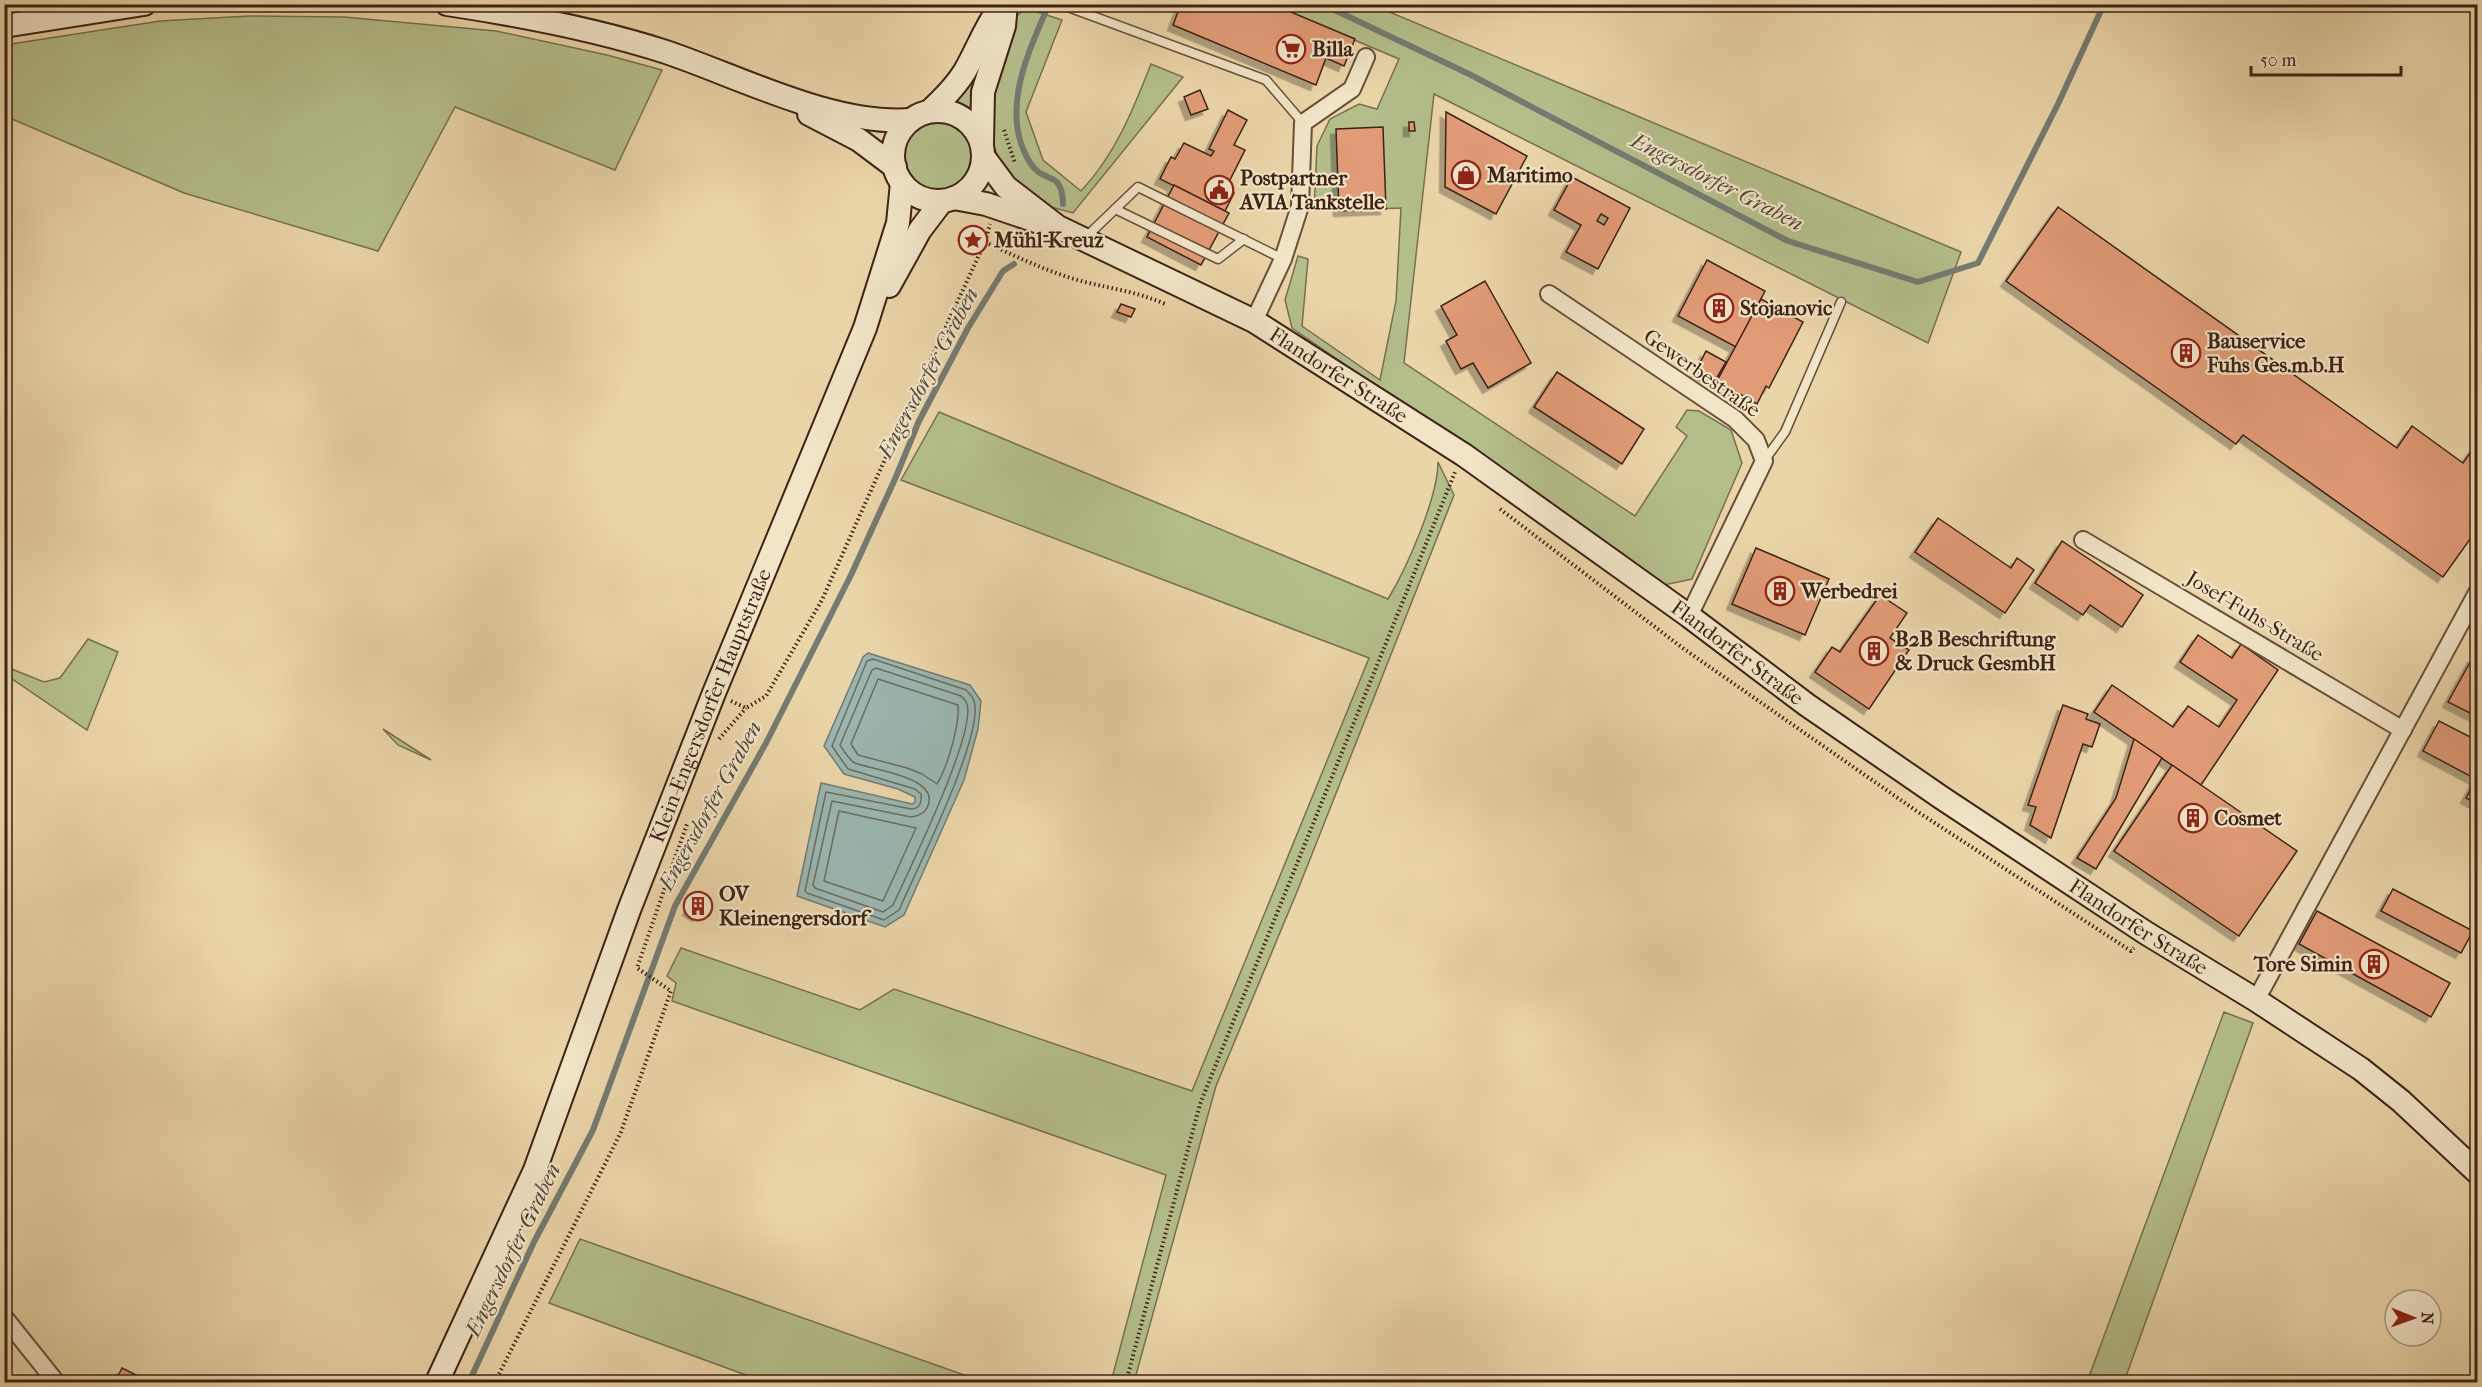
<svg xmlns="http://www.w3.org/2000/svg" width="2482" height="1387" viewBox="0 0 2482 1387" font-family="'IM FELL French Canon',serif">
<defs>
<filter id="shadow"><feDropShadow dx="-5.5" dy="5.5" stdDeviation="0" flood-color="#0004"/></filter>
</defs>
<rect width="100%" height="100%" fill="#ead5a9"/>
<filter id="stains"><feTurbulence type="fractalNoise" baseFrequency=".00333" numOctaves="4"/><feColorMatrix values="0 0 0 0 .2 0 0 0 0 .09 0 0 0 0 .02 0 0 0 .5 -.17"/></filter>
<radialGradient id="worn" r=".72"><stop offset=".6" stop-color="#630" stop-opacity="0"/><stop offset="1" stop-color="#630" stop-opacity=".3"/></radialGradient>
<g fill="#b4be8b" stroke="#787050" stroke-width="1.5">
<path d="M1272,5H1373L1961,252L1928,343L1434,94L1404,363L1635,516L1687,436L1676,427L1687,410L1699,411L1731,430L1742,463L1692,579L1664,585L1292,328L1285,300L1298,256L1308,259L1302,326L1380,380L1396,301L1401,208L1314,211L1317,146L1330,119L1359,104L1377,109L1399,59Z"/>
<path d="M1025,8L1062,20L1026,112L1043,160L1081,191C1115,155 1133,110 1151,64L1183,77L1073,213L1040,204L1006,177L991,139L989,111L1015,18Z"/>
<path d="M249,16L344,17L496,31L607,55L662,70L615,170L455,107L378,251L184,193L5,116V45L160,21Z"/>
<path d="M979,73L972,109L955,100L975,74Z"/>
<circle cx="938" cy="156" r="34"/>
<path d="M939,412L1388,599C1407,568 1438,497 1438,462L1454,495L1299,887L1216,1086L1134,1382H1111L1166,1175L672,1001L676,983L667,976L681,948L860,1010L894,989L1192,1091L1369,658L901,480Z"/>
<path d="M88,639L118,652L87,730L5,674L4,666L44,682L60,678Z"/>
<path d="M383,729L431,760L398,745Z"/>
<path d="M2224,1012L2253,1023L2124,1382H2087Z"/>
<path d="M580,1239L984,1382H765L549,1303Z"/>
</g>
<path fill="#9ab7b0" stroke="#757b72" stroke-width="1.5" d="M868,653L970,685L981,701L978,729L964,780L904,915L885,927L797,896L821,783L912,804L915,802V797L898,789L844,774L824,746L863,657Z"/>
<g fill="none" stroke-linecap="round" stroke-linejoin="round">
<g stroke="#6c6c62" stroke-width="1.5">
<path d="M873,659L966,690C969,693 973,697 974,701C985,734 915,873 899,910L884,920L807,893L805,891L826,792L911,809C920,809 922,802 921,794L915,789L848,769L832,746L867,661Z"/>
<path d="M876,668L961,696C964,699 966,700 967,704C976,734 909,870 893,905L883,912L815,888L813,885L832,801L911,817C918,816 924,814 927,808C943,777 872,770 855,763C849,760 844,751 840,745L872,670Z"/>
<path d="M878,679L958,705C960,724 947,768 937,784L922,774L907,768L858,755L851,744Z"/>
<path d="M839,811L916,828L883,901L824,881Z"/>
</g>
<g stroke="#757b72" stroke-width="6">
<path d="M1049,4C1028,53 998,114 1031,164C1045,185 1062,169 1063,204"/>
<path d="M1322,4L1469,74L1788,241L1918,282L1978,263L2058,104L2104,4"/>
<path d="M469,1382L534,1242L593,1130L675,906L766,743L851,575L895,479L919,421L968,328L1003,271L1014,264"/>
</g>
</g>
<g fill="#e19b77" stroke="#3d2215" stroke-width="1.5" fill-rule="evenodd" filter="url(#shadow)">
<path d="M1181,4H1272L1355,39L1344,66L1326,58L1316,85L1173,25Z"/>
<path d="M1200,90L1208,109L1191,115L1184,97Z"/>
<path d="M1228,110L1247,120L1234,145L1245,150L1228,184L1234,193L1225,211L1160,179L1171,157L1175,159L1184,143L1211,156L1214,151L1209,149Z"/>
<path d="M1446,112L1527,156L1496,214L1445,187Z"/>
<path d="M1409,122H1414L1415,131H1409Z"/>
<path d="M1383,127L1386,209L1339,211L1336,129Z"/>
<path d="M1572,177L1630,208L1598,269L1566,252L1581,225L1554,210ZM1601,214L1608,218L1604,225L1597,221Z"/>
<path d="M1174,185L1229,213L1201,265L1147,237Z"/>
<path d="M2058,207L2397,448L2412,426L2463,463L2478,442V528L2443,577L2243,435L2236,444L2006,281Z"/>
<path d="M1707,260L1765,291L1736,347L1678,316Z"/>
<path d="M1485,281L1531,363L1488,388L1473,363L1461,369L1446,341L1457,335L1441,306Z"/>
<path d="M1761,299L1803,322L1769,388L1766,386L1757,404L1717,381Z"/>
<path d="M1121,304L1135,309L1131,317L1117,312Z"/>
<path d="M1706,351L1726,362L1715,381L1696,371Z"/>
<path d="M1557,372L1644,429L1622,464L1534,407Z"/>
<path d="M1938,518L2011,568L2017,558L2034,570L2005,613L1915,552Z"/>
<path d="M2062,541L2143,595L2122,627L2090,605L2083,615L2035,583Z"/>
<path d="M1756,548L1829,579L1805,635L1732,604Z"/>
<path d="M1880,595L1907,613L1890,638L1909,650L1869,709L1815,672L1832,647L1840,652Z"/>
<path d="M2198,635L2232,658L2241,644L2278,670L2201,785L2094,712L2112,685L2173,727L2188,706L2219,727L2237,700L2180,662Z"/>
<path d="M2473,657L2478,659V717L2448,702Z"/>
<path d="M2063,705L2088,714L2086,719L2100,724L2092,747L2083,744L2051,838L2030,825L2036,807L2028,805Z"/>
<path d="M2439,721L2478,741V804L2466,798L2476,779L2423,751Z"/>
<path d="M2134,739L2162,758L2096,869L2077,858L2116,798Z"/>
<path d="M2172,765L2297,851L2239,936L2114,851Z"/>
<path d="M2393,889L2473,931L2461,953L2381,911Z"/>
<path d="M696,897L706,903L698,916L688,910Z"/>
<path d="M2317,911L2450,983L2431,1017L2299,944Z"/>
<path d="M122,1368L150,1382H115Z"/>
</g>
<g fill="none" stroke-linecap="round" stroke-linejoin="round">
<g stroke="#684f3a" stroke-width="11">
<g id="service">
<path d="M1060,4L1266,80L1303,123"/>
<path d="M1115,209L1218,259L1244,239"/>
<path d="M1085,238L1138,187L1283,259"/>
<path d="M1764,461L1785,432L1841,302"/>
</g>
</g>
<g stroke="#684f3a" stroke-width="20">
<g id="minor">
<path d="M1549,294L1735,419L1756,440L1764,461L1689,616"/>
<path d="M1254,321L1283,259L1300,206L1303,123L1352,89L1366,57"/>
<path d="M2083,540L2403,730"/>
<path d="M2256,1000L2478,591"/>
<path d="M4,1317L56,1382"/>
</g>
</g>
<g stroke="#3d2215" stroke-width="26">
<g id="secondary">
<path d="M447,4C520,15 595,29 666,52C740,77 833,126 911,120"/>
<path d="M4,26L144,4"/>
<path d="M931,110C944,98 956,86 965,71C978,48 986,25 1002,4"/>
<circle cx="938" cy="156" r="45"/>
<path d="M809,114L859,140L895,167"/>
<path d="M982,142L983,92L1004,26L1006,4"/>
<path id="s1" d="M983,156L1006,187L1058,227L1254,321L1464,455L1689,616L1807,705L1942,798L2146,933L2256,1000L2361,1069L2401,1101L2478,1173"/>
<path d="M954,198L986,204L1045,224"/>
<path d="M889,286L920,230L942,201"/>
<path id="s2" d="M437,1382L535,1170L629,910L714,693L865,328L898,223L902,183"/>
</g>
</g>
<g stroke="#3d2215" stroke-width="4" stroke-dasharray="1.5 3" stroke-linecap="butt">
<path d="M1004,130L1015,163"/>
<path d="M985,242C1017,257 1050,273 1085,282C1113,289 1138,292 1165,304"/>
<path d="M1500,509L1684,649L1918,812L2131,951L2134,948"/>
<path d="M731,701L746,708L766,696L822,600L881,468L985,242L990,224"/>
<path d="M719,739L746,708"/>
<path d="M495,1382L621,1132L671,991L637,968L687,824"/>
<path d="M1126,1382L1200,1104L1455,472"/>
</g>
<use href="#service" stroke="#f1e4c7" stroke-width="8"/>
<use href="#minor" stroke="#f1e4c7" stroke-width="16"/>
<use href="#secondary" stroke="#f1e4c7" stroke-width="22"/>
</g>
<defs>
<g id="supermarket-ring" transform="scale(1.5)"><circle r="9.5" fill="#f1e4c7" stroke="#8f2418" stroke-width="1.5"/><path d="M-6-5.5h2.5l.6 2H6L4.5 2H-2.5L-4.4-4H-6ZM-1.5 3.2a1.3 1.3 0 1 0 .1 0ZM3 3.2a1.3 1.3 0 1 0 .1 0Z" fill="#8f2418"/></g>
<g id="shop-ring" transform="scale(1.5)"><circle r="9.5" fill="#f1e4c7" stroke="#8f2418" stroke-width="1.5"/><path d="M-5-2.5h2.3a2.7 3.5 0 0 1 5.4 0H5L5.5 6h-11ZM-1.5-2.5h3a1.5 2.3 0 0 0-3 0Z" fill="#8f2418"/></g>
<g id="civic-ring" transform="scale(1.5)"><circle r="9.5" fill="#f1e4c7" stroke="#8f2418" stroke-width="1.5"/><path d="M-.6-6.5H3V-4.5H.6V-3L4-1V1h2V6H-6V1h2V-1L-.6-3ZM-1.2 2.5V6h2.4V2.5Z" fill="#8f2418"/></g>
<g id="sight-ring" transform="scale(1.5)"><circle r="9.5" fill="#f1e4c7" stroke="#8f2418" stroke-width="1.5"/><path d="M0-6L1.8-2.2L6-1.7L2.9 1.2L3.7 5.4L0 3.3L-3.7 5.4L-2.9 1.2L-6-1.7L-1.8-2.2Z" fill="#8f2418"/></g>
<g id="building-ring" transform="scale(1.5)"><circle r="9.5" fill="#f1e4c7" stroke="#8f2418" stroke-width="1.5"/><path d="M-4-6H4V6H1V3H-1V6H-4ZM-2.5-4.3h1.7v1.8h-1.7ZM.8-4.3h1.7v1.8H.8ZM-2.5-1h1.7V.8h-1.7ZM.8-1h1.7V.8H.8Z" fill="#8f2418"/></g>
</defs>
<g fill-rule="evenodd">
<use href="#supermarket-ring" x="1291" y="49"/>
<use href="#shop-ring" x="1466" y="175"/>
<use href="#civic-ring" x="1219" y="190"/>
<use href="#sight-ring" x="973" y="240"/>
<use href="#building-ring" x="1719" y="308"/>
<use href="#building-ring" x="2186" y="353"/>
<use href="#building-ring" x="1780" y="591"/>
<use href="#building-ring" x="1874" y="651"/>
<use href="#building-ring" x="2193" y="818"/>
<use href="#building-ring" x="698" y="906"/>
<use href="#building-ring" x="2374" y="964"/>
</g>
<g text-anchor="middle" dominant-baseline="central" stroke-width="4.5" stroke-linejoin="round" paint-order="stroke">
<g font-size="21" font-weight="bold" fill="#3d2215" stroke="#f1e4c7" text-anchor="start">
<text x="1312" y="49">Billa</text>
<text x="1487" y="175">Maritimo</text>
<text x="1240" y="178">Postpartner<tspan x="1240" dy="24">AVIA Tankstelle</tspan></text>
<text x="994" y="240">Mühl-Kreuz</text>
<text x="1740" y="308">Stojanovic</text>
<text x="2207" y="341">Bauservice<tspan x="2207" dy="24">Fuhs Ges.m.b.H</tspan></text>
<text x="1801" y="591">Werbedrei</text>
<text x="1895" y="639">B2B Beschriftung<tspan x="1895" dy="24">&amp; Druck GesmbH</tspan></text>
<text x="2214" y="818">Cosmet</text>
<text x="719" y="894">OV<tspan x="719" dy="24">Kleinengersdorf</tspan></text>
<text x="2353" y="964" text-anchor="end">Tore Simin</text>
</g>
<g font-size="21" fill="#3d2215" stroke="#f1e4c7">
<text transform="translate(1702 373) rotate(35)">Gewerbestraße</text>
<text stroke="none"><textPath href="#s1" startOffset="422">Flandorfer Straße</textPath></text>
<text transform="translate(2255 616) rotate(31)">Josef-Fuhs-Straße</text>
<text stroke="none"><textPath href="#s1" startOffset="908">Flandorfer Straße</textPath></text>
<text stroke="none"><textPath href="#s2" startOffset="730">Klein-Engersdorfer Hauptstraße</textPath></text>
<text stroke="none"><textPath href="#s1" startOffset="1394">Flandorfer Straße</textPath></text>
</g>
<g font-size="22" font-style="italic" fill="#54473c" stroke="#f1e4c7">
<text transform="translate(1717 182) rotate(27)">Engersdorfer Graben</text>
<text transform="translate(928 373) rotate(-62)">Engersdorfer Graben</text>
<text transform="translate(710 806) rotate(-61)">Engersdorfer Graben</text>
<text transform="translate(513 1250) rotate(-64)">Engersdorfer Graben</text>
</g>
</g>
<rect width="2482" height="1387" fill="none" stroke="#ead5a9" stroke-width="24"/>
<rect x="6" y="6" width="2470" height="1375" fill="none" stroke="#3d2215" stroke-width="3"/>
<rect x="12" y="12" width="2458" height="1363" fill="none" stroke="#3d2215" stroke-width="1.5"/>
<g transform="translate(2413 1318) rotate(91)"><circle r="28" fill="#f1e4c7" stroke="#a99680" stroke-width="1.5"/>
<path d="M0-4.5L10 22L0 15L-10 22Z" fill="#8f2418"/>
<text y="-9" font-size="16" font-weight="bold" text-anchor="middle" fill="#3d2215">N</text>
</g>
<path d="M2251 66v9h150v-9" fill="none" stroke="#3d2215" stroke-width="3"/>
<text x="2260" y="66" font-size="18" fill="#3d2215" stroke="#f1e4c7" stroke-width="4.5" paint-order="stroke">50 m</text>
<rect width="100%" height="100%" filter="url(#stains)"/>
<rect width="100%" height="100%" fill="url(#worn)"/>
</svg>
